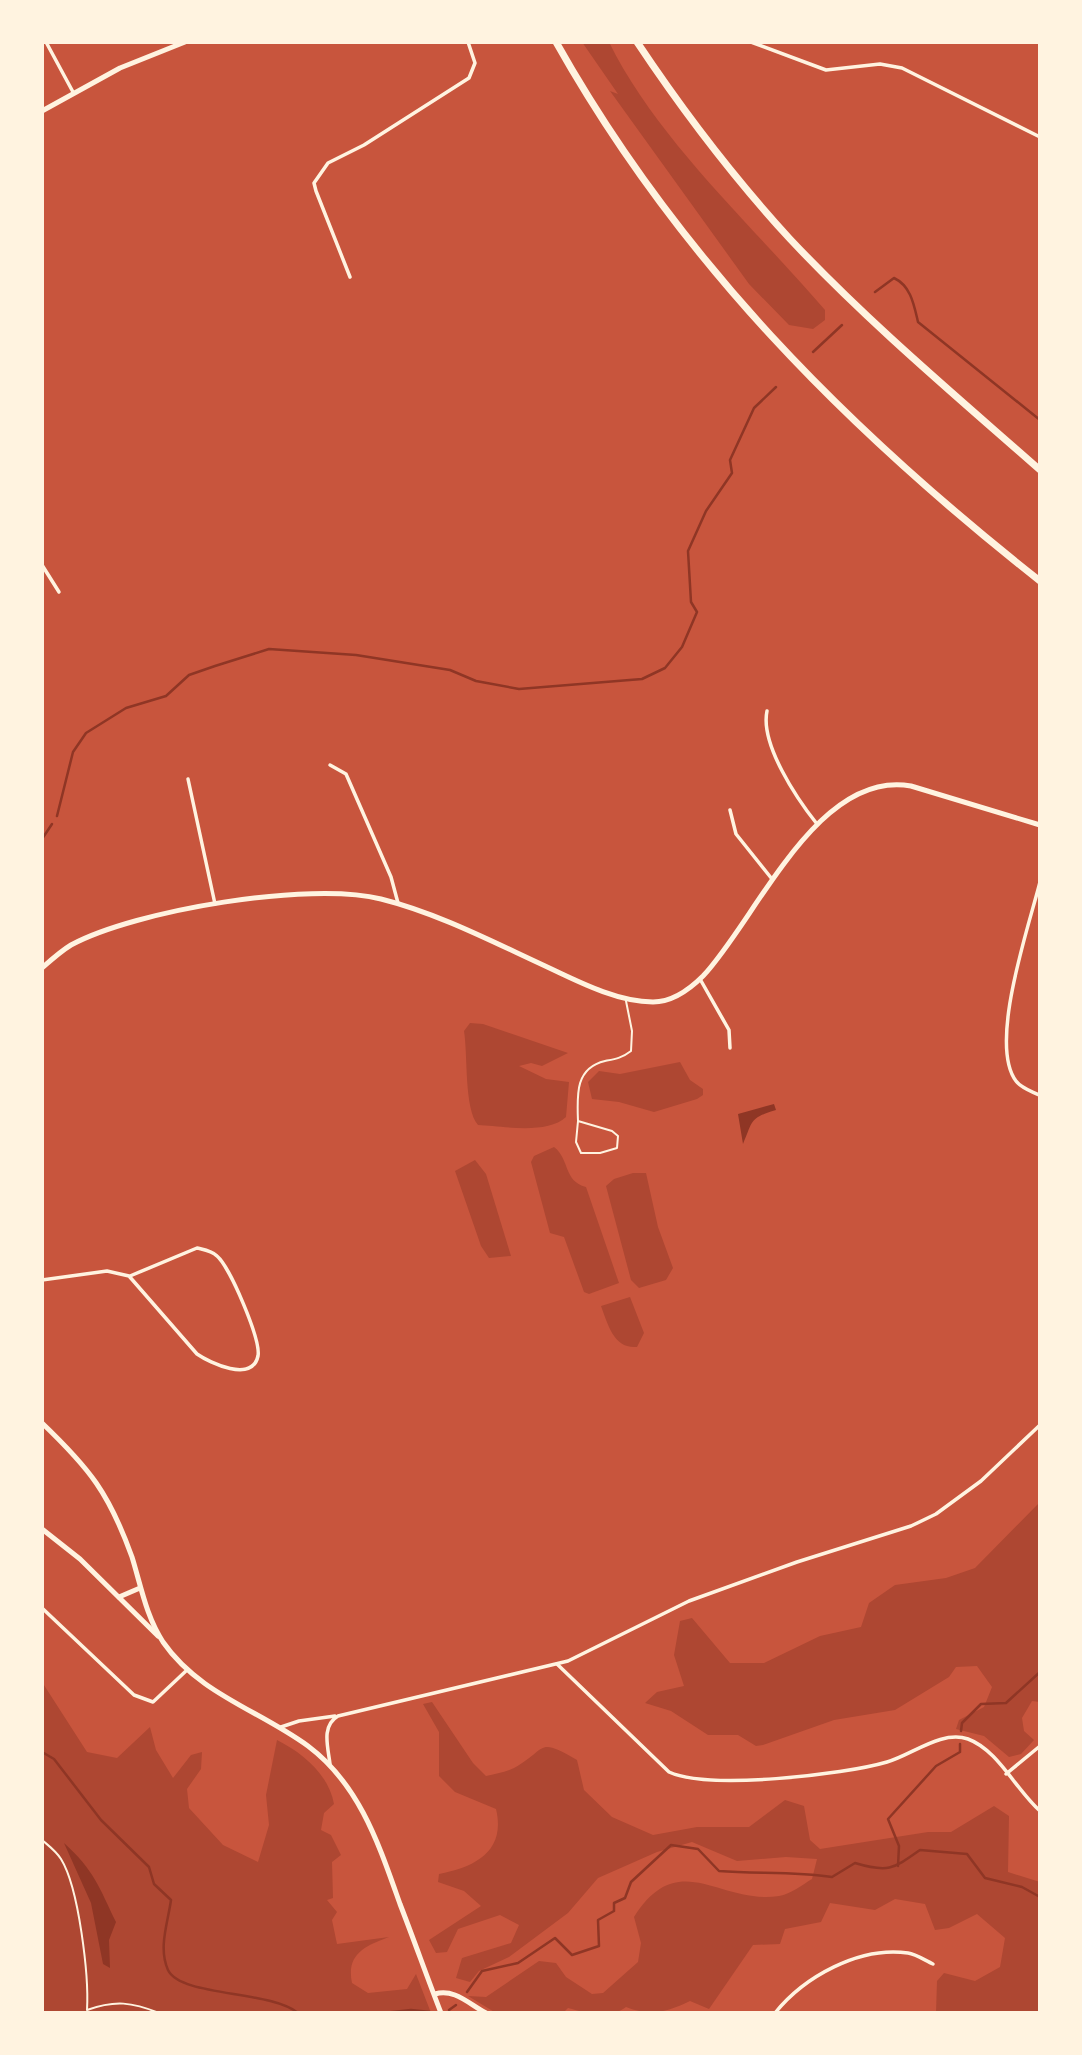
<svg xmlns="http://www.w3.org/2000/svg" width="1082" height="2055" viewBox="0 0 1082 2055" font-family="Bitter,serif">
<rect width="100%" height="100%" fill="#c8553d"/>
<g fill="#ae4732">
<path d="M582,42H609C657,140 754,227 825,310V320L813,329L789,325L749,284L610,91L618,94Z"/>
<path d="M470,1023L483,1024L568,1053L542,1066L531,1063L519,1066L546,1079L569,1082L566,1117C547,1135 502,1126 478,1125C464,1109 468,1056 464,1031Z"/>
<path d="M680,1062L690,1080L703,1089V1095L697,1099L654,1112L619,1102L592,1099L588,1082L599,1071L620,1074Z"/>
<path d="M554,1147C570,1159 563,1181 586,1187L619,1283L589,1294L584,1292L564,1237L550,1233L531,1162L534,1156Z"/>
<path d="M475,1160L486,1174L511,1256L489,1258L481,1246L455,1171Z"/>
<path d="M633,1173H646L658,1227L673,1268L666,1280L639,1288L631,1280L606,1186L614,1179Z"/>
<path d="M630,1297L644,1333L637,1347C614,1349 608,1325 601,1306Z"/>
<path d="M1040,1502V1702L1032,1701L1022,1718L1024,1731L1034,1740L1021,1754L1009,1757L984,1736L956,1729L959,1720L984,1707L992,1687L977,1666L956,1667L949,1677L895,1710L834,1720L763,1745L756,1746L738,1735H708L671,1711L645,1703L657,1692L684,1686L674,1655L680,1621L692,1618L730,1663H764L820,1636L861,1627L869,1603L895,1585L946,1578L975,1568Z"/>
<path d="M42,1682L87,1752L117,1758L150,1727L156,1750L173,1778L191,1755L202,1752L201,1769L187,1789L189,1808L223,1845L258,1862L269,1825L266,1795L277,1740C303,1753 329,1775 334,1804L324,1813L321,1830L331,1835L341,1855L332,1862L333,1898L327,1900L337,1912L332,1920L337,1944L389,1937C365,1946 346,1954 352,1983L368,1993L407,1989L416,1974L431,2013H42Z"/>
<path d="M432,1702L473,1763L486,1776C495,1774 506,1772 514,1768C548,1749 536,1736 577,1760L584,1790L612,1817L653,1835L697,1827H749L785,1800L804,1806L810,1840L820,1849L928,1832H951L994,1806L1009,1816L1008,1872L1040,1882V2013H936L937,1981L944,1973L975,1981L1000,1967L1005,1938L977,1914L949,1928L935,1930L925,1904L895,1899L875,1910L830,1903L821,1922L785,1929L780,1944L753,1945L709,2009L690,2001C667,2012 651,2017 626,2007C611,2019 586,2013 568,2008L563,2013H496L468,1996L486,1997L539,1961L556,1963L566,1977L592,1994L603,1993L638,1962L641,1943L634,1917C679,1846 719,1905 779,1896C791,1894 802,1885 812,1879L817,1859L786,1857L737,1861L692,1842L657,1852L598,1878L568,1913L509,1957L479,1971L470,1982L456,1978L462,1958L511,1943L519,1925L500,1915L458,1929L447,1952L436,1953L429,1940L481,1906L464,1891L438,1882L439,1874C476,1867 506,1851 496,1809L455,1792L439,1776V1732L423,1704Z"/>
</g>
<g fill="#8f3625">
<path d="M774,1104L776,1110C749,1118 753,1121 743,1144L738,1114Z"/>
<path d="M64,1843C94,1870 99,1887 116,1922L109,1940L110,1968L103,1964L91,1903Z"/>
</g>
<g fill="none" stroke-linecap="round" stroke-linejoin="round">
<g stroke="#8f3625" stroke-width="2.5">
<path d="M875,292L894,278C911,286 914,305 918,322L1040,420"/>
<path d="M813,352L842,325"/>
<path d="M57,816L73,752L86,733L126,708L166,696L189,675L215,666L269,649L356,655L450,670L476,681L519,689L642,679L665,668L682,647L697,612L691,602L688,551L706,511L732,473L730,460L754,408L776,387"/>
<path d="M42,839L52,824"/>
<path d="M961,1731L962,1723L981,1704L1006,1703L1040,1672"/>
<path d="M42,1752L54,1759L101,1820L149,1867L154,1884L171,1900C168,1922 158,1948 168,1970C181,1997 270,1990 298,2013"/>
<path d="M898,1866L899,1846L888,1819L936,1766L960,1752V1744"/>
<path d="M467,1992L482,1971L518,1963L555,1938L572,1955L599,1946L598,1920L614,1911V1903L625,1898L631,1882L671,1845L698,1849L719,1871C757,1874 795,1871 832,1877L855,1863C888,1873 893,1869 920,1850L967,1854L985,1878L1022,1887L1040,1897"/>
<path d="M449,2010L456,2005"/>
<path d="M384,2013L411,2010L430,2012"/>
</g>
<g stroke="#fff3e0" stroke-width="2">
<path d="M42,1840C49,1846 56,1851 61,1859C79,1888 89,1976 87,2010C115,2000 132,2002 159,2013"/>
<path d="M203,2013H232"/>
</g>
<path stroke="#fff3e0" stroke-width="2" d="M578,1121L576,1142L581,1153H600L617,1148L618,1136L612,1131L578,1121C577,1095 575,1068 605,1061C615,1059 622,1058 631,1051L632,1031L626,1001"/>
<g stroke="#fff3e0" stroke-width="3.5">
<path d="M46,42L73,92"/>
<path d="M751,42L826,70L880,64L902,68L1040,137"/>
<path d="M350,277L316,191L314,183L328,163L364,145L469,78L475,63L468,42"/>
<path d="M42,565L59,592"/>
<path d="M767,711C760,744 797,799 817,824"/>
<path d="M330,765L346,774L391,877L398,903"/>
<path d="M188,779L215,904"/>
<path d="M730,810L736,834L772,879"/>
<path d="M700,979L729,1030L730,1048"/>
<path d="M1039,1095C1031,1091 1021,1088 1016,1081C988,1044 1029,926 1040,882"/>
<path d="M42,1280L107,1271L129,1276L197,1354C210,1363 252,1383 258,1356C261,1340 230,1267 217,1256C212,1251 205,1250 197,1248L130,1276"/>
<path d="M42,1608L134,1695L153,1702L187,1670"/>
<path d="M557,1664L669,1772C708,1790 843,1775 887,1762C912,1755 941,1730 968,1739C998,1750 1016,1790 1040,1811"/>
<path d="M281,1727L299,1721L335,1716"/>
<path d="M330,1764C328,1747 321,1726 338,1716L568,1661L689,1601L797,1562L911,1526L936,1514L981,1481L1040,1425"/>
<path d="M1006,1774L1040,1746"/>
<path d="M775,2013C804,1977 859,1946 908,1953C916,1954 926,1961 933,1964"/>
</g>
<g stroke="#fff3e0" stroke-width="5">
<path d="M42,111L120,68L185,42"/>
<path d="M42,968C51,960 61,951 71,945C136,910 310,881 381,899C437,913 491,941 543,965C575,980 616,1002 653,1002C672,1002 690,989 703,976C756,920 817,769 911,786L1040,825"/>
<path d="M42,1423C90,1469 109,1493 132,1557C141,1586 146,1616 163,1642C199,1694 259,1710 308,1746C360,1785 379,1845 400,1904C414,1940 427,1977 441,2013"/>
<path d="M42,1529L80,1559L158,1636"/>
<path d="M119,1597L140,1588"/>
<path d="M435,1994C454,1988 469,2004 486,2013"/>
</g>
<g stroke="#fff3e0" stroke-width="7">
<path d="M556,42C678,259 846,428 1040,581"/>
<path d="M637,42C683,111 734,178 790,239C868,322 955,395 1040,470"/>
</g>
</g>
<rect width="1082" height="2055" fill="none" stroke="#fff3e0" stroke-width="88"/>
</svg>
